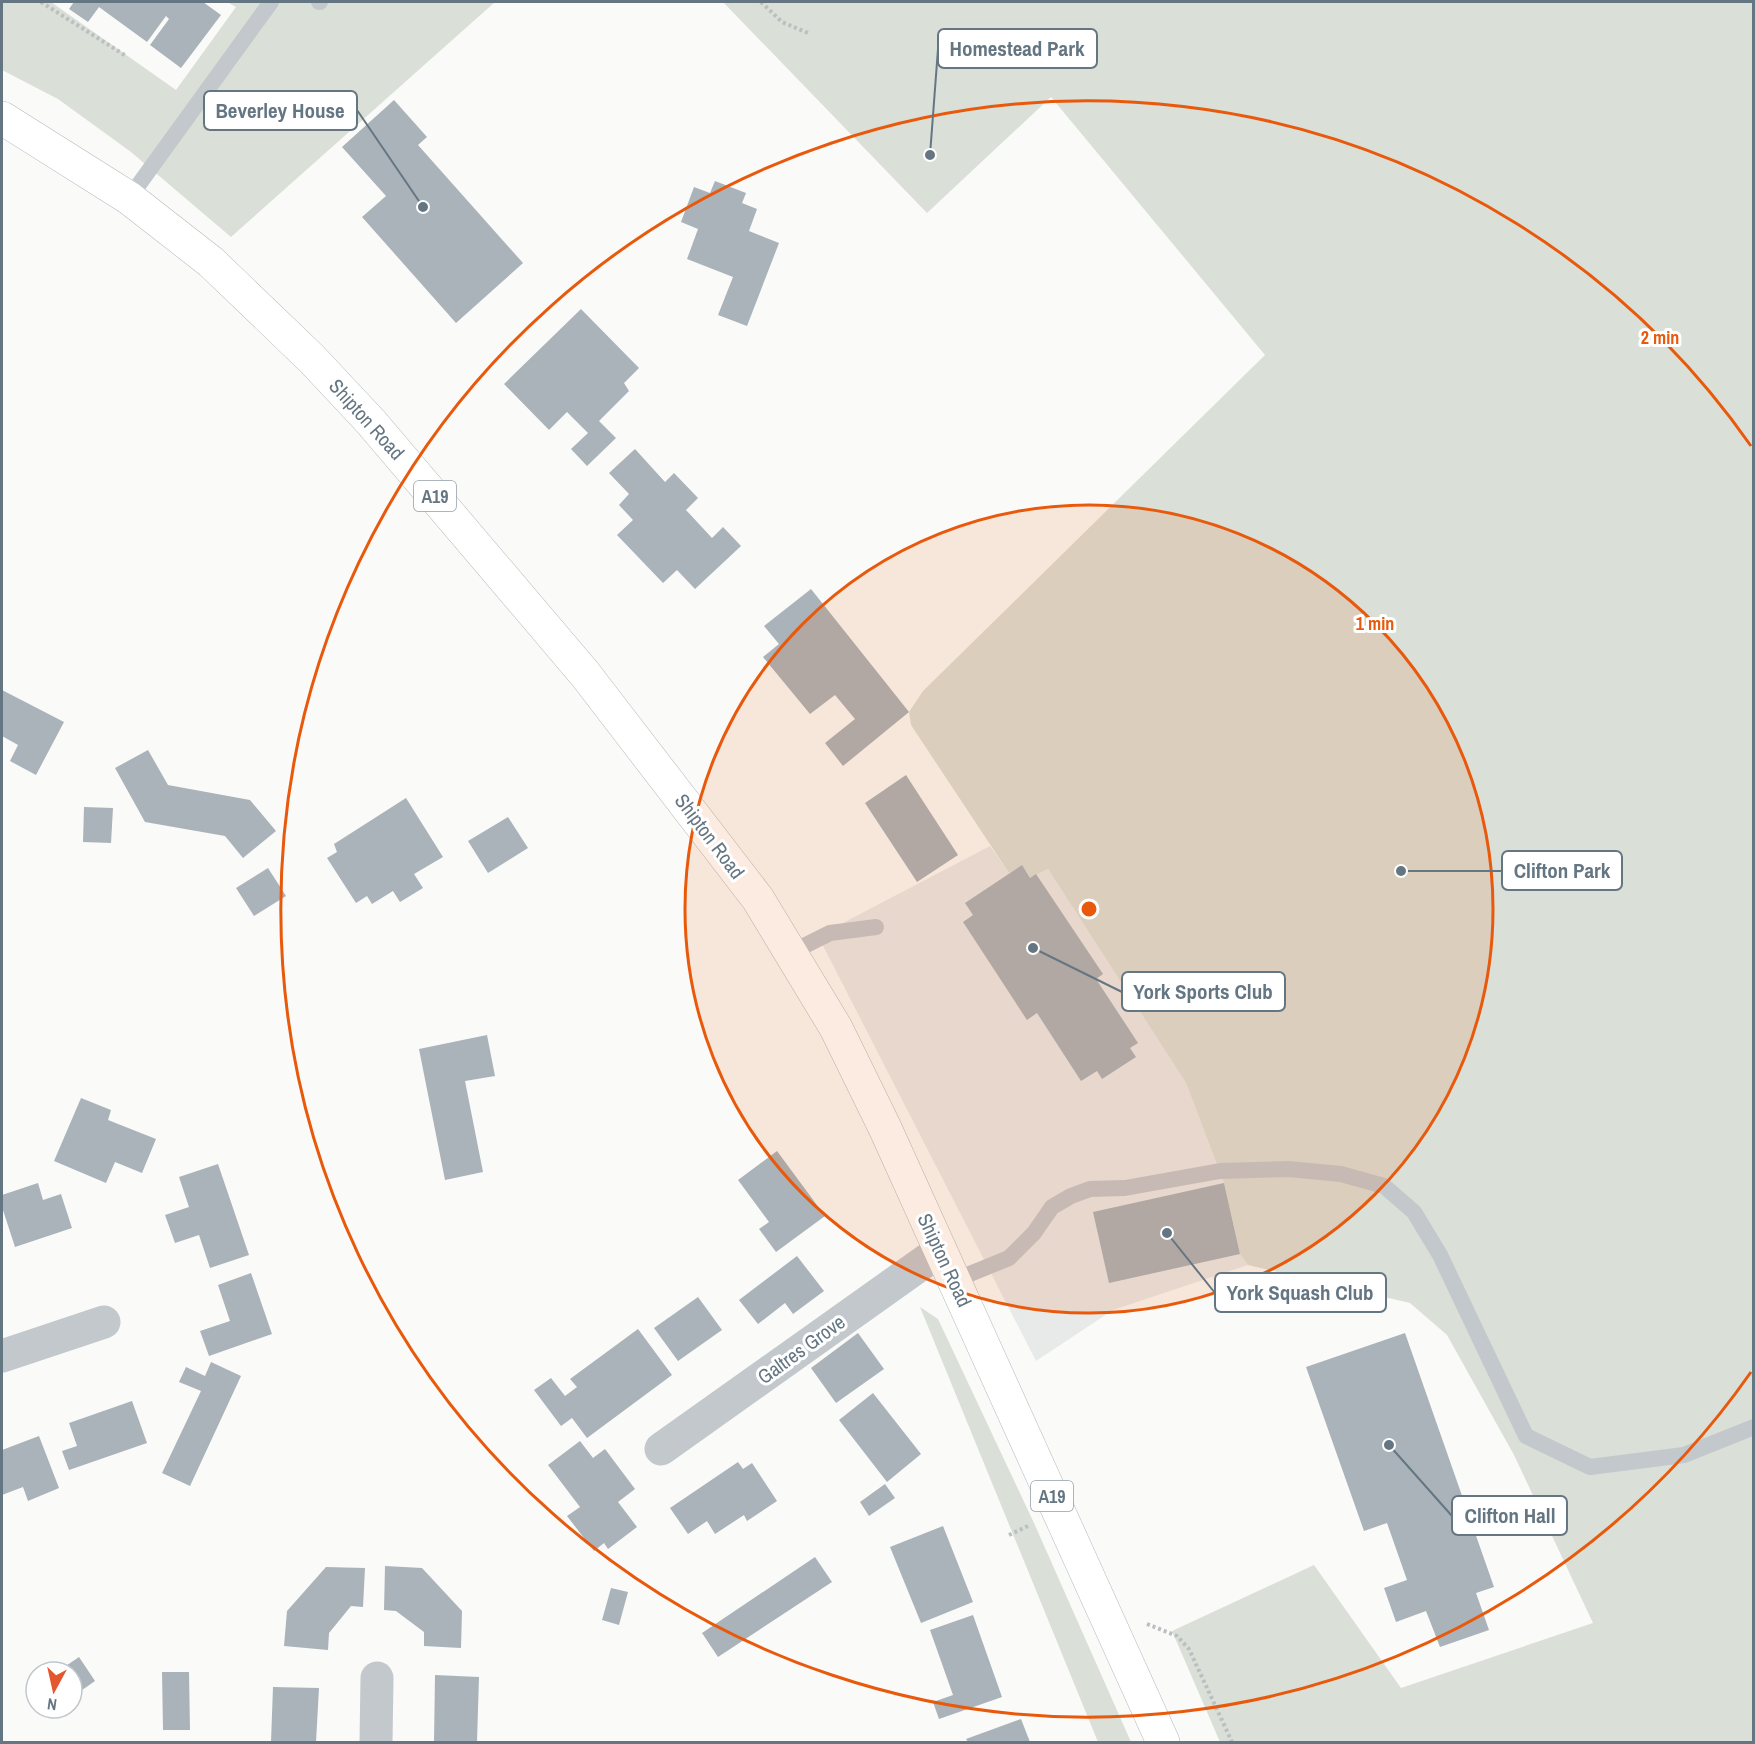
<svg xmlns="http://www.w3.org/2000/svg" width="1755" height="1744" viewBox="0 0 1755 1744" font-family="'Archivo Narrow',sans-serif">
<rect width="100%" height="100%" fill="#fafaf8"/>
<path fill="#e8e9e9" d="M990,846L1009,873L1022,865L1030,878L1048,869L1186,1083L1224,1183L1240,1254L1248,1265L1113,1310L1036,1361L818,936Z"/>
<g fill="#dadfd7">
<path d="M2,2H51L176,90L236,7L227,2H495L231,237L131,152L58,99L2,70Z"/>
<path d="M723,2H1753V1742H1220L1172,1631L1314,1565L1401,1688L1593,1623L1514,1455L1447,1335L1410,1303L1248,1265L1240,1254L1224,1183L1186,1083L1048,869L1030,878L1022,866L1009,873L911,725L909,712L923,691L1265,355L1051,97L927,213Z"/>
<path d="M920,1307L938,1319L1034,1523L1131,1742H1098Z"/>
</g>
<g fill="#aab3b9">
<path d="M74,2H203L221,15L181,68L150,45L169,19L166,16L147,42L99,7L88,22L69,9Z"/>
<path d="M394,100L427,137L418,145L523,263L456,323L362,217L386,196L342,147Z"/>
<path d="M715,181L746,193L742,203L757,209L749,231L779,243L747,326L718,315L733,277L687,259L698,229L681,222L694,187L710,193Z"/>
<path d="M581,309L639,368L624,383L629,391L599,421L616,438L587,466L571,449L588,433L567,412L549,430L504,384Z"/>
<path d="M635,449L665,482L674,473L698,498L686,510L712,538L723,527L741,546L695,589L677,570L663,583L617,535L633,520L619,505L629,494L609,473Z"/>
<path d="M811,589L909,712L843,766L825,743L855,719L835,695L810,714L763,657L779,644L764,626Z"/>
<path d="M2,690L64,722L36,775L10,761L18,745L2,736Z"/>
<path d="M148,750L168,785L250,800L276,831L243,858L225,836L145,822L115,768Z"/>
<path d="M906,775L958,855L917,882L865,803Z"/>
<path d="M406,798L443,857L414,874L423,888L400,902L393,891L372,904L367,896L356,903L327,858L337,852L334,844Z"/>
<path d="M84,807L113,808L111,843L83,842Z"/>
<path d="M508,817L528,848L488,873L468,841Z"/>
<path d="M1022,865L1030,878L1036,874L1103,974L1096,979L1138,1043L1130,1048L1136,1057L1102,1079L1097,1071L1081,1081L1037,1013L1027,1020L963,922L973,915L965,903Z"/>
<path d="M268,868L286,896L254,916L236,888Z"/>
<path d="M487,1035L495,1076L465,1081L483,1172L445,1180L419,1049Z"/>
<path d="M81,1098L111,1110L108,1120L156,1139L142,1173L115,1162L106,1183L54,1161Z"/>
<path d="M777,1151L825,1216L776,1252L759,1229L769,1222L738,1180Z"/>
<path d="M218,1164L249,1255L210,1268L199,1235L175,1243L165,1215L189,1207L179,1177Z"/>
<path d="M38,1183L43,1200L61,1194L72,1228L15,1247L2,1207V1195Z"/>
<path d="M1224,1183L1240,1254L1109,1283L1093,1212Z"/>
<path d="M797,1256L824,1291L793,1314L785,1303L758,1324L739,1300Z"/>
<path d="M251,1273L272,1334L209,1356L200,1331L230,1321L218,1285Z"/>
<path d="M698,1297L722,1330L678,1361L654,1328Z"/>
<path d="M638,1329L672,1375L587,1438L572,1418L561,1426L534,1390L551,1378L565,1396L577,1387L570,1379Z"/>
<path d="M858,1333L884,1369L836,1403L811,1368Z"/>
<path d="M1405,1333L1494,1587L1476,1593L1489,1630L1440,1647L1426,1611L1396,1622L1384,1588L1407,1580L1387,1523L1364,1531L1306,1367Z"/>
<path d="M211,1362L241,1376L190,1486L162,1473L201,1391L179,1382L186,1367L205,1376Z"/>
<path d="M873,1393L921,1454L887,1482L839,1420Z"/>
<path d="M132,1401L147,1443L69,1470L62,1451L77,1446L69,1423Z"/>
<path d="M39,1436L59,1488L28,1501L23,1487L2,1495V1450Z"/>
<path d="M580,1441L593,1458L605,1449L635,1489L618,1502L637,1527L608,1549L604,1543L594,1551L567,1516L580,1507L548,1465Z"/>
<path d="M738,1462L743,1469L752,1463L777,1501L747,1521L744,1515L715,1534L707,1521L688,1534L670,1508Z"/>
<path d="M885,1484L895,1498L869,1516L860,1502Z"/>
<path d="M943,1526L973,1602L921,1623L890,1547Z"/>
<path d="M815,1557L832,1582L718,1657L702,1633Z"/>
<path d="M385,1566L422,1568L462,1611L461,1648L424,1646V1632L396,1611L384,1610Z"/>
<path d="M326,1567L365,1568L363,1607L351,1606L329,1633L328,1650L284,1646L287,1611Z"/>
<path d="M611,1588L628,1592L619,1625L602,1620Z"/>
<path d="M973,1615L1002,1697L939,1719L933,1702L953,1695L930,1630Z"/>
<path d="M79,1657L95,1681L72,1697V1672H57Z"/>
<path d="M162,1672H189L190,1730H163Z"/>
<path d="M435,1675L479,1677L477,1742H434Z"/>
<path d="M273,1687L319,1688L316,1742H271Z"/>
<path d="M1021,1719L1030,1742H968L966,1739Z"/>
</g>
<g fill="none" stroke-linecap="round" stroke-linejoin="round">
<g stroke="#b5babe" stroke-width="34">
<path id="primary" d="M2,118L129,198L211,262L312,359L371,422L585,674L758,899L836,1028L885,1128L1163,1742"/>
</g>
<g stroke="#bbbfc2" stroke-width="4" stroke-dasharray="3 3" stroke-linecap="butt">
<path d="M41,2L126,56"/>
<path d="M761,2L782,22L808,33"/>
<path d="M1009,1535L1028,1526"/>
<path d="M1147,1624L1177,1636L1189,1649L1232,1742"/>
</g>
<g stroke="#c3c8cc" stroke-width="16">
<path d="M319,2H320"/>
<path d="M129,198L271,2"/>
<path d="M792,952L830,933L876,927"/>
<path d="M955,1280L1009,1258L1034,1233L1052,1207L1071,1196L1090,1189L1125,1188L1220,1171L1288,1169L1341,1174L1384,1186L1414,1212L1440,1255L1526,1436L1590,1467L1684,1455L1754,1427"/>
</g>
<g stroke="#c3c8cc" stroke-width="33">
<path d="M2,1356L104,1322"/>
<path d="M661,1449L941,1250"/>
<path d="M376,1742L377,1678"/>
</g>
<use href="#primary" stroke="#fff" stroke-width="33"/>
</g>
<circle cx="1089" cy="909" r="404" fill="#e8590c" fill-opacity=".12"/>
<g fill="none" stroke="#e8590c" stroke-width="3">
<circle cx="1089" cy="909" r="404"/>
<path d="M1751 1372A808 808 0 1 1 1751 446"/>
</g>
<g text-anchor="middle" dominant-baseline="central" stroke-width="6" stroke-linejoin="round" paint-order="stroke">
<g fill="#fff" stroke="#939fa8" stroke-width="1.5">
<rect x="414" y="481" width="42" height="30" rx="4.5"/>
<rect x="1031" y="1481" width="42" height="30" rx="4.5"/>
</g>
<g font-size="18" font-weight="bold" fill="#657683">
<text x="435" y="496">A19</text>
<text x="1052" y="1496">A19</text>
</g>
<g font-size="20" fill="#657683" stroke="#fff">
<text transform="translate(367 419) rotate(48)">Shipton Road</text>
<text transform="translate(710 836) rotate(53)">Shipton Road</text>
<text transform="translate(945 1260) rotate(65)">Shipton Road</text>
<text transform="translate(801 1349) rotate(-36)">Galtres Grove</text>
</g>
</g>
<circle cx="1089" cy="909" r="9" fill="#e8590c" stroke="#fff" stroke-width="3"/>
<g font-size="18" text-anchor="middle" font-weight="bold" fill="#e8590c" stroke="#fff" stroke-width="6" stroke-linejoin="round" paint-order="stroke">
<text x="1660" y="344">2 min</text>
<text x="1375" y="630">1 min</text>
</g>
<path fill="none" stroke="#657683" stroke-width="2" d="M930 155L938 49M423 207L357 110M1401 871L1502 871M1033 948L1122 992M1167 1233L1215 1293M1389 1445L1452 1516"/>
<g fill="#657683" stroke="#fff" stroke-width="2">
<circle cx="930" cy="155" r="6"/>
<circle cx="423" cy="207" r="6"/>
<circle cx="1401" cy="871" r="6"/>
<circle cx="1033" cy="948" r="6"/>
<circle cx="1167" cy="1233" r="6"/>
<circle cx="1389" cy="1445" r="6"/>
</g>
<g fill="#fff" stroke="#657683" stroke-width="2">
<rect x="938" y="29" width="159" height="39" rx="6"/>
<rect x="204" y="91" width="153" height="39" rx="6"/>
<rect x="1502" y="851" width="120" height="39" rx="6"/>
<rect x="1122" y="972" width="163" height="39" rx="6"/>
<rect x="1215" y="1273" width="171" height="39" rx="6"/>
<rect x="1452" y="1496" width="115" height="39" rx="6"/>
</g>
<g font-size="21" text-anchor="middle" font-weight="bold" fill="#657683">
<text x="1017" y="56">Homestead Park</text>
<text x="280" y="118">Beverley House</text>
<text x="1562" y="878">Clifton Park</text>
<text x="1203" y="999">York Sports Club</text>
<text x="1300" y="1300">York Squash Club</text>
<text x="1510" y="1523">Clifton Hall</text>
</g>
<rect width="1755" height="1744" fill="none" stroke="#657683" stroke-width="6"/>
<g transform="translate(54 1690) rotate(188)"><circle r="28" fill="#ffffff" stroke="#c1c8cd" stroke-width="1.5"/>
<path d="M0-4.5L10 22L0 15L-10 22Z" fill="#e4572e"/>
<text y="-9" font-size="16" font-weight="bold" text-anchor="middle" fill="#657683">N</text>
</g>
</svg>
